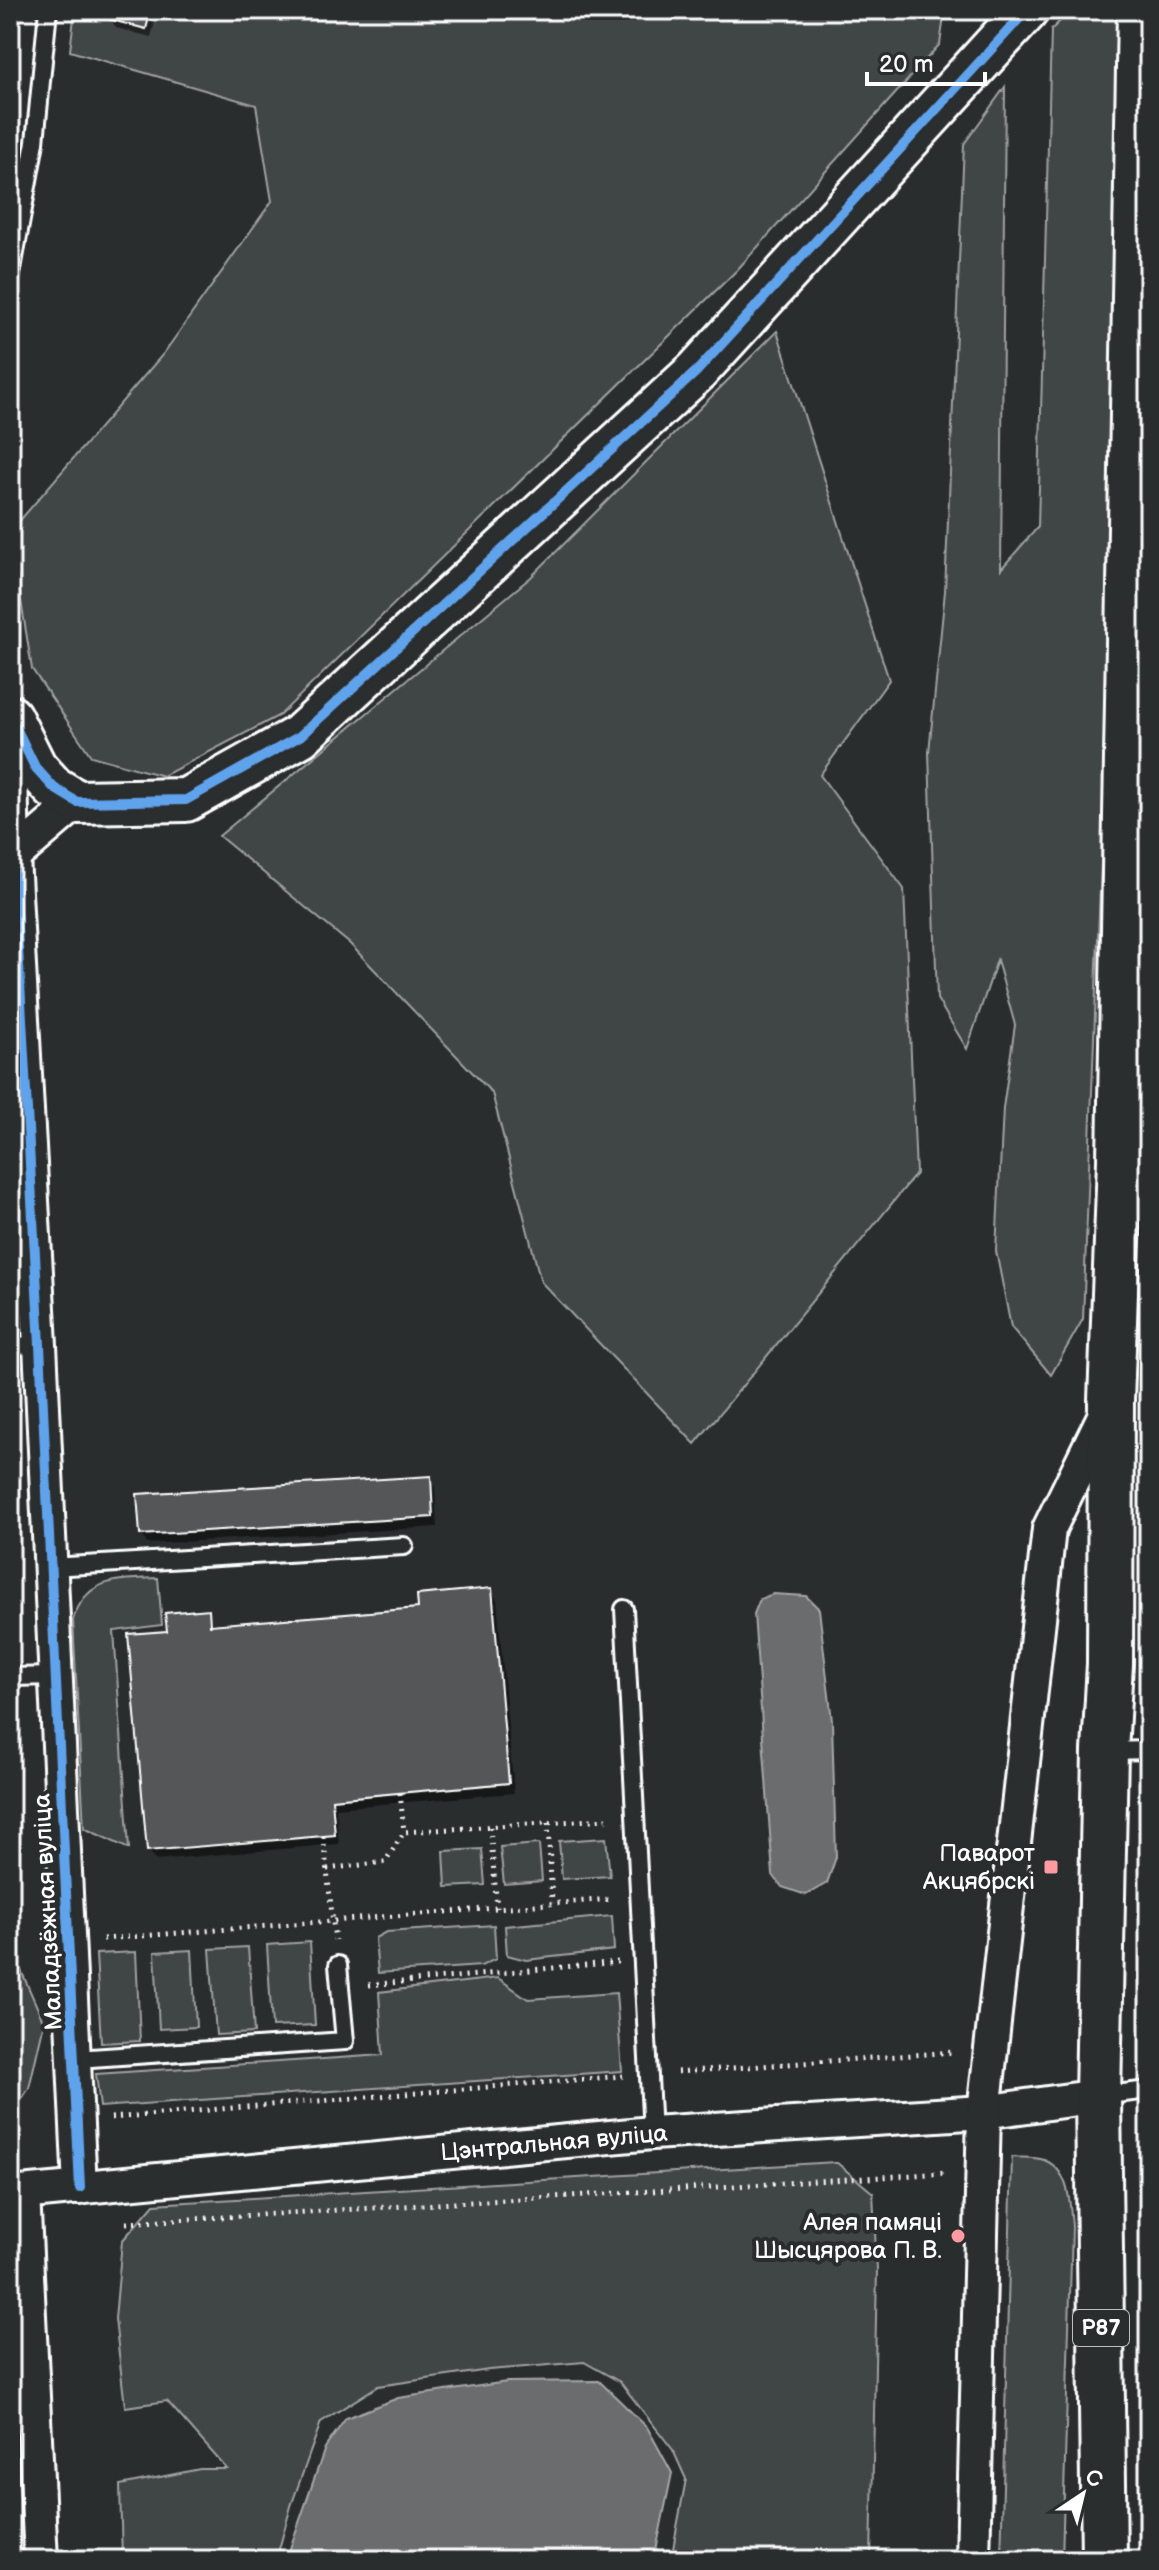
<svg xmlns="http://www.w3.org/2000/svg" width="1159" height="2570" viewBox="0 0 1159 2570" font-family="'Balsamiq Sans',sans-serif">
<rect width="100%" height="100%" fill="#2a2d2e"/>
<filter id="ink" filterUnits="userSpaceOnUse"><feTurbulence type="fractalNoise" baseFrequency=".0125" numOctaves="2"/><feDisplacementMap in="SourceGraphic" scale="16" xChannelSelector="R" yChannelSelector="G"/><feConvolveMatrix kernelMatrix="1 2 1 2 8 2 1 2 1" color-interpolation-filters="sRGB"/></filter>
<g filter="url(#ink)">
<g fill="#414445" stroke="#a0a2a2" stroke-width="2">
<path d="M75,10H945L940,44L737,270L280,715L163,776L91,756L32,669L10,532L164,353L272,201L256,105L70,51Z"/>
<path d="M1071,10H1126L1121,355L1083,1319L1051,1375L1011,1327L996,1251L1003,1108L1015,1025L997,960L967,1049L937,999L929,752L945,591L964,144L1005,87L1001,569L1038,527L1051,30Z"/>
<path d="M777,331L889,680L820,775L904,889L916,1174L695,1444L541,1282L492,1093L350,944L219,836L531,577Z"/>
<path d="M158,1578L162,1625L114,1631L129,1849L84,1828L73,1620C87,1576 119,1580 158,1578Z"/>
<path d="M606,1838L610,1876L562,1879L559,1841Z"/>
<path d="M539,1844L542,1881L504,1884L500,1847Z"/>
<path d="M482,1849L485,1885L446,1887L444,1851Z"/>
<path d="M612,1916L614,1950L526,1960L507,1955L505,1926Z"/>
<path d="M494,1925L496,1959L481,1966L378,1973L375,1938L386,1932Z"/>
<path d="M310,1942L315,2025L272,2027L267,1945Z"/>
<path d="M10,1945L44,2023L29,2088L10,2117Z"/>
<path d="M248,1947L254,2033L216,2035L210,1949Z"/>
<path d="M192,1950L196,2027L159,2029L155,1952Z"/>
<path d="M136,1952L140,2041L101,2043L96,1954Z"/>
<path d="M498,1978L528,1999L616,1993L622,2071L100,2107L96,2074L383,2055L379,1992Z"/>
<path d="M1012,2157C1022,2158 1035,2157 1044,2160C1070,2170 1070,2204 1072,2227L1062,2560H1001Z"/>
<path d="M836,2162L873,2193L877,2270L871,2560H668L673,2549L686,2479L673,2450L620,2382L584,2362L489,2370L378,2386L321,2422L291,2506L276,2560H122L120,2485L200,2469H227L167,2401L125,2407L115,2319L122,2241L154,2204Z"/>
</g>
<g fill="#6a6c6d" stroke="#a6a7a7" stroke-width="2">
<path d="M773,1594L806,1596L819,1609L832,1721L836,1857L827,1883L806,1895L782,1887L773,1875L754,1614L760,1599Z"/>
<path d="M599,2381L647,2427L672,2473L654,2560H286L325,2448L346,2418L398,2398L507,2382Z"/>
</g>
<g fill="#0007">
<path d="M112,10H158L151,37L116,28L110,18Z"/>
<path d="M430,1478L435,1488L437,1527L147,1544L142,1534Z"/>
<path d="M491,1590L497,1600L514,1793L336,1808L339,1844L155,1860L149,1850L169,1633L207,1611L214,1627L420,1609Z"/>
</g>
<g fill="#555758" stroke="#fff" stroke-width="2">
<path d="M110,10H151L146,29L108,19Z"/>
<path d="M431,1476L433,1517L140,1535L137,1494Z"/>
<path d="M492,1588L509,1783L332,1799L335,1835L147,1851L128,1634L167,1631L165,1613L209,1609L210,1625L418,1608L417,1595Z"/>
</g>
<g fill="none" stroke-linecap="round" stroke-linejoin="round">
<g stroke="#fff" stroke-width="22">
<g id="service">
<path d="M10,280L35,142L48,10"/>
<path d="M10,1346L40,1345"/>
<path d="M51,1567L404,1546"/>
<path d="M624,1609L652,2133"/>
<path d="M10,1677L56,1676"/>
<path d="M1107,1751L1149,1750"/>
<path d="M76,2059L345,2041L338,1965"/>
<path d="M1099,2096L1149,2090"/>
</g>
</g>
<g stroke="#fff" stroke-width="38">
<g id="minor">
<path d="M10,724L13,857L40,1345L80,2188"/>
<path d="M13,857L77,802"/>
<path d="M23,2193L41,2560"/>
<path d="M10,2194L652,2133L984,2112L1098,2096"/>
<path d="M973,2560L984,2112L1049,1529L1108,1408"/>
</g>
</g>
<g stroke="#fff" stroke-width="48">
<path id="tertiary" d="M10,717L35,767L54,788L77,802L186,800L300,736L697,371L1027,10"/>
</g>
<g stroke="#fff" stroke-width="50">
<path id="primary" d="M1104,2560L1098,2096L1105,1751L1110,1664L1111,1401L1120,1161L1140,10"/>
</g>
<g stroke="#fff" stroke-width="5" stroke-dasharray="2 6" stroke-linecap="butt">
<path d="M400,1793L404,1832"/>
<path d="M548,1823L552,1903"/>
<path d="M490,1827L497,1908"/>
<path d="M323,1836L335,1940"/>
<path d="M327,1869L385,1862L404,1832L607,1819"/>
<path d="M103,1939L611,1899"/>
<path d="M369,1985L618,1962"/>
<path d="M677,2072L954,2052"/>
<path d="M111,2118L623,2076"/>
<path d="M126,2223L947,2173"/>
</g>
<use href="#service" stroke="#2a2d2e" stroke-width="16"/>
<use href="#minor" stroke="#2a2d2e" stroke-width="32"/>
<use href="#tertiary" stroke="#2a2d2e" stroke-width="42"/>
<use href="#primary" stroke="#2a2d2e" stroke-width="44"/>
<g stroke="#2a2d2e" stroke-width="15">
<g id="cycleway">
<path d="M10,723L13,857L40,1345L80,2188"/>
<path d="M14,724L35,767L54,788L77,802L186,800L300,736L697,371L1027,10"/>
</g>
</g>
<use href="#cycleway" stroke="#60a3ed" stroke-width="10"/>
</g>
</g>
<g fill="#ff9aa2" stroke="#2a2d2e" stroke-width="3">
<rect x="1043" y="1859" width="16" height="16" rx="4"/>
<circle cx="958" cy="2236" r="8"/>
</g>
<g text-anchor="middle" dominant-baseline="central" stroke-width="8" stroke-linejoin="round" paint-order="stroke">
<rect fill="#2a2d2e" stroke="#bfc0c0" stroke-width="2" x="1073" y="2310" width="56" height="36" rx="6"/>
<g font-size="22" font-weight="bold" fill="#fff">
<text x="1101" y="2328">Р87</text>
</g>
<g font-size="24" fill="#fff" stroke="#2a2d2e" text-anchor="end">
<text x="1035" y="1853">Паварот<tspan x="1035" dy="28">Акцябрскі</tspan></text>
<text x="942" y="2222">Алея памяці<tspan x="942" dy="28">Шысцярова П. В.</tspan></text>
</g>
<g font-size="24" fill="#fff" stroke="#2a2d2e">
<text transform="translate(48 1912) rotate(-93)">Маладзёжная вуліца</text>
<text transform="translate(554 2143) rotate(-5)">Цэнтральная вуліца</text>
</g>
</g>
<rect width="1159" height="2570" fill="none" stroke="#2a2d2e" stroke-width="40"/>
<rect x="20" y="20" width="1119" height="2530" fill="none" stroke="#fff" stroke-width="3" filter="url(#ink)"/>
<g transform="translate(1083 2494) rotate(35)" stroke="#2a2d2e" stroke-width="6" paint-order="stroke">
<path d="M0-6L14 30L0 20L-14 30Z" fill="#ffffff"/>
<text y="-12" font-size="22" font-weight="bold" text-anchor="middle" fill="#ffffff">С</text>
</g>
<path d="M867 72v12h118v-12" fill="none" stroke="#ffffff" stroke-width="4"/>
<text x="879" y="72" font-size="24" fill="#ffffff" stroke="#2a2d2e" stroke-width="6" paint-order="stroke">20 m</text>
</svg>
